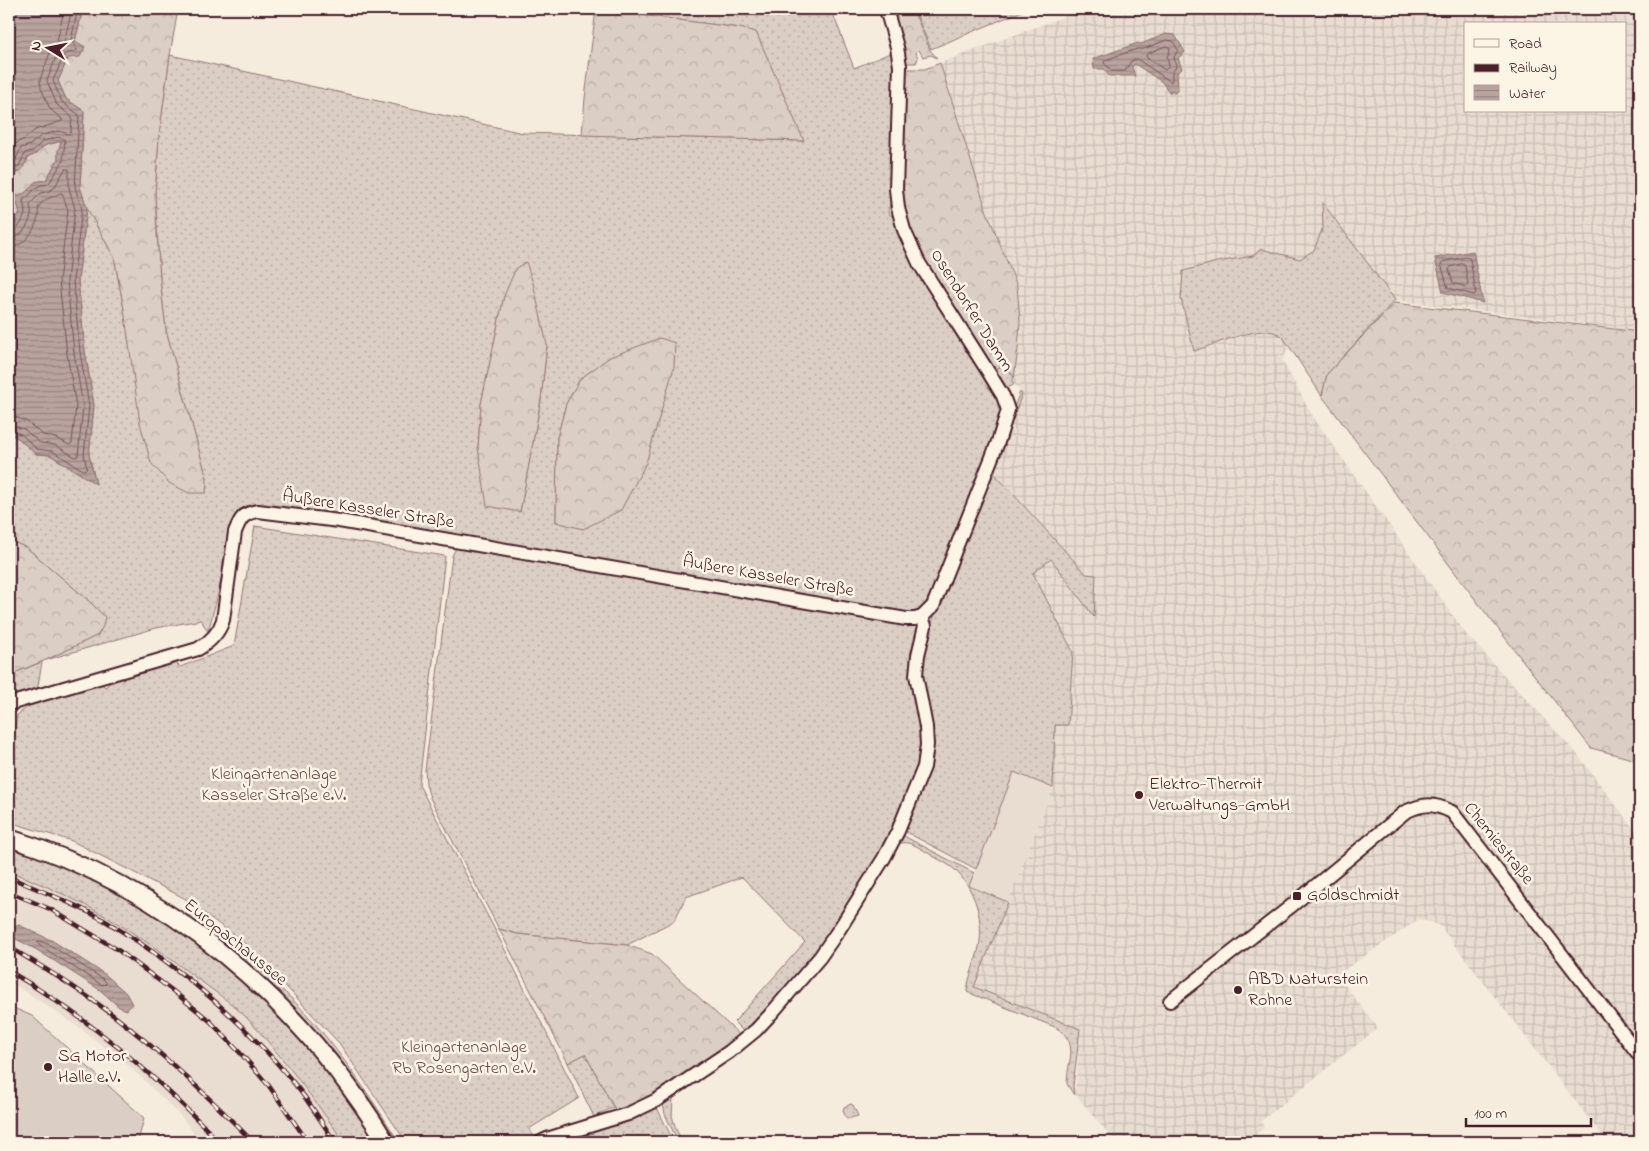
<svg xmlns="http://www.w3.org/2000/svg" width="1649" height="1151" viewBox="0 0 1649 1151" font-family="'Indie Flower',sans-serif">
<defs>
<pattern id="industrial-grid" width="8" height="8" patternUnits="userSpaceOnUse" patternTransform="scale(1.25)"><rect width="8" height="8" fill="#e8ddd0"/><path d="M0 4h8M4 0v8" fill="none" stroke="#c8bdb3"/></pattern>
<pattern id="grass-dots" width="8" height="8" patternUnits="userSpaceOnUse" patternTransform="scale(1.25)"><rect width="8" height="8" fill="#dbcec4"/><path d="M2 2h.1M6 6h.1" fill="none" stroke="#bdb0a9" stroke-width="1.8" stroke-linecap="round"/></pattern>
<pattern id="forest-crowns" width="20" height="18" patternUnits="userSpaceOnUse" patternTransform="scale(1.25)"><rect width="20" height="18" fill="#dbcec4"/><path d="M2 6a3 3 0 1 1 6 0M12 15a3 3 0 1 1 6 0" fill="none" stroke="#bdb0a9"/></pattern>
<pattern id="water-rules" width="6" height="5" patternUnits="userSpaceOnUse" patternTransform="scale(1.25)"><rect width="6" height="5" fill="#b8a39e"/><path d="M0 2.5h6" fill="none" stroke="#988481"/></pattern>
</defs>
<rect width="100%" height="100%" fill="#f5ecde"/>
<filter id="ink" filterUnits="userSpaceOnUse"><feTurbulence type="fractalNoise" baseFrequency=".02" numOctaves="2"/><feDisplacementMap in="SourceGraphic" scale="10" xChannelSelector="R" yChannelSelector="G"/><feConvolveMatrix kernelMatrix="1 2 1 2 8 2 1 2 1" color-interpolation-filters="sRGB"/></filter>
<g filter="url(#ink)">
<g fill="#e8ddd0" fill-rule="evenodd">
<path d="M1014,772L1053,788L1008,902L969,886Z"/>
<path d="M9,871L43,885L84,904L119,925L153,946L218,994L245,1016L270,1046L310,1095L344,1142H202L178,1113L130,1067L76,1025L9,981ZM12,937L126,993L119,1007L100,990L37,950Z"/>
</g>
<path fill="url(#industrial-grid)" fill-rule="evenodd" d="M1084,9H1640V331L1395,300L1323,203V227L1314,250L1300,259L1261,249L1253,259L1217,262L1182,270L1181,299L1194,351L1252,333L1266,331L1277,333L1283,336L1290,346L1282,360L1312,415L1466,634L1578,755L1640,837V1142H1607L1439,925L1419,919L1337,975L1378,1028L1261,1121L1264,1128L1246,1142H1115L1075,1094L1080,1029L974,987L1053,788L1055,725H1068L1073,652L1033,573L1050,559L1094,616L1086,574L993,471L1022,394L1012,381L1014,377L1018,349L1020,320L1017,286L987,212L940,63ZM1465,24H1625V111H1465Z"/>
<g fill="url(#grass-dots)" stroke="#927678" fill-rule="evenodd">
<path d="M640,9H831L854,68L895,51L893,190L888,213L898,221L995,390L1001,419L933,597L922,613L910,614L257,505L248,506L239,510L232,524L218,594L208,632L201,620L156,628L46,660L98,635L89,601L27,548L9,540V434L18,438L36,454L50,455L96,484L89,455L94,405L85,351L78,280L87,208L114,257L124,309L207,479L166,330L160,279L155,194L159,136L170,55L523,133L803,141L756,32L740,28L640,15ZM504,296L547,345L541,399L520,512L478,448L481,404ZM610,357L556,522L557,438L566,404L580,379Z"/>
<path d="M914,9H1027L931,49Z"/>
<path d="M1322,202L1395,300L1327,374L1322,396L1283,337C1278,333 1272,331 1265,331C1247,331 1213,345 1194,351L1181,299L1183,271L1217,262L1253,256L1261,249L1300,259L1314,250L1323,227Z"/>
<path d="M1005,365L1014,377L1012,381L1014,384L1012,386L1004,388L996,377L994,369Z"/>
<path d="M1020,392L1022,394L993,472L1086,574L1096,575L1094,617L1051,559L1033,573L1073,652L1068,725H1055L1053,788L1014,772L976,869L904,831L927,768L919,681L929,631L965,531Z"/>
<path d="M255,526L445,556L419,785L495,930L579,1098L529,1129L536,1139L535,1142H406L339,1043L247,945L184,898L72,841L9,822V764L17,715L31,704L101,683L105,687L115,679L175,662L180,667L234,646Z"/>
<path d="M461,547L918,624L921,627L924,750L914,787L874,868L797,979L745,1033L734,1022L805,942L742,877L686,897L674,921L627,945L517,934L499,929L430,798L426,784L425,770L452,556L456,548Z"/>
<path d="M42,662L37,691L11,699L9,696V675Z"/>
<path d="M9,828C74,850 126,877 184,914C202,916 217,933 231,945C263,971 296,1000 322,1032C351,1067 375,1104 399,1142H391L231,954L9,833Z"/>
<path d="M902,835L974,873L969,886L1008,902L974,987L1080,1029L1073,1086L1074,1095L1067,1084C1067,1060 1081,1043 1055,1027L967,992C968,977 976,962 979,947C984,922 976,892 958,873C951,865 941,861 933,856C922,850 910,839 898,844L824,961L770,1025L743,1049L689,1084L677,1092L673,1097L672,1116L676,1129L682,1142H678L665,1114L663,1104L666,1099L766,1026Z"/>
<path d="M9,842L101,880L206,945L315,1049L381,1142H344C314,1099 282,1056 246,1017C232,1003 214,991 199,980C162,952 125,926 85,905C60,892 34,881 9,871Z"/>
<path d="M585,1054L614,1107L594,1117L568,1063Z"/>
<path d="M655,1104L674,1142H556Z"/>
<path d="M851,1104L853,1105L858,1116L847,1119L843,1111L844,1107Z"/>
</g>
<g fill="url(#forest-crowns)" stroke="#927678">
<path d="M83,9H178L170,55L159,136L155,194L157,234L160,279L166,330L207,479L206,493H189L169,483L151,463L140,423L124,309L114,257L87,208L80,187L84,111L66,99L58,81L68,58L85,47L75,41Z"/>
<path d="M596,9H640L641,15L740,28L756,32L804,141L582,135L585,98Z"/>
<path d="M887,9H913L930,50L937,58L931,55L923,57L919,50L916,53L918,58L916,63H903Z"/>
<path d="M940,63L987,212L1017,286L1020,320L1018,349L1014,377L1005,365L994,369L987,363L922,260L900,201L904,71L907,69H925Z"/>
<path d="M62,139L58,151V159L46,180L35,182L17,203L20,213L9,230V192L14,184L13,175L27,162L28,157C39,155 39,149 46,145C52,143 57,144 62,139Z"/>
<path d="M526,262L533,283L547,345L541,399L520,512L487,506L478,448L481,404L504,296L516,268Z"/>
<path d="M1394,303L1640,332V761L1591,748L1478,603L1322,396L1327,374Z"/>
<path d="M660,338L675,343L674,367L646,463L621,510L583,529L556,522L557,438L566,404L580,379L610,357Z"/>
<path d="M9,540L27,548L89,601L105,617L103,626L98,635L46,660L9,675Z"/>
<path d="M499,929L517,934L627,945L652,954L743,1038L647,1100L617,1113L585,1054L568,1063Z"/>
</g>
<path fill="#dbcec4" stroke="#927678" d="M9,1006L32,1016L144,1118L138,1142H9Z"/>
<g fill="url(#water-rules)" stroke="#8c6e70">
<path d="M9,9H83L75,41L85,47L80,57L68,58L58,81L66,99L84,111L80,187L87,208L78,280L85,351L94,406L89,455L96,484L50,455L36,454L18,438L9,434V230L20,213L17,203L13,201V196L25,193L35,182L46,180L58,159V151L62,140C57,143 51,143 46,145C38,149 38,155 28,157L22,170L13,175L14,184L9,192Z"/>
<path d="M1166,34L1175,35L1185,52L1178,58L1182,69L1177,73L1178,89L1175,93L1169,92L1162,82L1135,64L1132,67L1135,76H1109L1104,69H1094L1093,59L1138,43L1141,44Z"/>
<path d="M1473,251L1483,303L1443,292L1435,258Z"/>
<path d="M19,925L53,941L106,975L126,993L132,1004L127,1010L119,1007L100,990L37,950L12,937L14,927Z"/>
</g>
<g fill="none" stroke-linecap="round" stroke-linejoin="round">
<g stroke="#765459" stroke-width="1">
<path d="M1167,40L1173,41L1178,50L1174,57L1176,67L1172,72V80L1171,82L1137,59L1131,61L1125,71H1112L1104,63L1105,60L1137,49H1143Z"/>
<path d="M1166,46L1169,47L1170,50L1167,57L1169,66L1165,70L1147,58L1146,56L1147,54Z"/>
<path d="M9,156L15,144L26,138L35,130L62,121V119L50,109L41,88L40,80L51,50L57,42L64,9"/>
<path d="M9,164L15,161L21,148L30,145L42,135L59,131L69,134L71,132L72,117L57,105L47,81L57,54L65,46V38L72,9"/>
<path d="M9,172L19,166L25,153L33,151L43,141L59,137L65,140L63,161L50,182C46,186 43,184 39,186C32,189 30,197 23,200C23,204 25,208 25,212C25,220 16,232 9,233"/>
<path d="M9,240C20,239 28,227 31,216C32,212 30,208 30,204L41,193L49,191L54,188L65,169H69V188L75,209L67,281L74,353L83,406L78,456L75,457L55,445L40,443L24,429L9,424"/>
<path d="M9,247C24,247 35,231 38,217C39,213 37,209 40,205C44,198 53,198 60,193H62L68,210L59,281L67,354L76,406L72,443L69,445L56,438L43,435L26,421L15,417L9,416"/>
<path d="M1467,257L1470,259L1476,293L1474,295L1448,288L1441,264L1443,262Z"/>
<path d="M1462,264L1465,266L1468,284L1466,287L1453,283L1449,269L1451,267Z"/>
<path d="M9,430L21,434L37,449L52,451L83,470L87,469L84,455L89,406L80,352L73,281L82,209L75,187L79,115L62,102L53,81L64,55C68,51 74,54 77,50L71,40L78,9"/>
<path d="M39,941L50,945L103,979L106,982V984L102,985L39,945L38,943Z"/>
</g>
<g stroke="#4a1f2b" stroke-width="16">
<g id="minor">
<path d="M9,704L198,649C210,642 219,633 223,620L235,532C240,519 243,513 258,511L339,521L906,619H915L922,617L933,606L998,442L1008,410L1003,396L989,373L919,263L904,230L898,208L896,189L900,66L897,47L886,9"/>
<path d="M1170,1001L1290,907L1405,812C1424,803 1434,803 1452,812L1640,1056"/>
<path d="M541,1142L547,1139L628,1114L657,1100L729,1052L756,1030L770,1015L820,957L840,928L884,858L898,831L924,767L927,745L926,727L916,675L918,655L925,626L922,617"/>
</g>
</g>
<g stroke="#4a1f2b" stroke-width="20">
<path id="major" d="M9,838C168,887 300,1001 386,1142"/>
</g>
<use href="#minor" stroke="#fcf5e5" stroke-width="12"/>
<use href="#major" stroke="#fcf5e5" stroke-width="16"/>
<g stroke="#4a1f2b" stroke-width="4.5">
<g id="rail">
<path d="M9,877C43,892 79,905 112,925C181,967 251,1028 301,1092C313,1108 324,1126 335,1142"/>
<path d="M9,892L50,909L118,950L173,991L210,1021L243,1056L269,1086L308,1142"/>
<path d="M9,947C50,971 90,996 127,1026C172,1062 213,1101 253,1142"/>
<path d="M9,971C87,1017 157,1076 219,1142"/>
</g>
</g>
<use href="#rail" stroke="#fcf5e5" stroke-width="2.5" stroke-dasharray="8" stroke-linecap="butt"/>
</g>
</g>
<g fill="#4a1f2b" stroke="#fcf5e5" stroke-width="2">
<circle cx="1139" cy="795" r="5"/>
<rect x="1292" y="891" width="10" height="10" rx="2.5"/>
<circle cx="1238" cy="990" r="5"/>
<circle cx="48" cy="1067" r="5"/>
</g>
<g text-anchor="middle" dominant-baseline="central" stroke-width="5" stroke-linejoin="round" paint-order="stroke">
<g font-size="18" fill="#4a1f2b" stroke="#fcf5e5">
<text transform="translate(971 311) rotate(58)">Osendorfer Damm</text>
<text transform="translate(368 510) rotate(9)">Äußere Kasseler Straße</text>
<text transform="translate(768 577) rotate(10)">Äußere Kasseler Straße</text>
<text transform="translate(1498 844) rotate(51)">Chemiestraße</text>
<text transform="translate(235 943) rotate(39)">Europachaussee</text>
</g>
<g font-size="18" fill="#6e4b51" stroke="#fcf5e5">
<text x="274" y="775">Kleingartenanlage<tspan x="274" dy="21">Kasseler Straße e.V.</tspan></text>
<text x="464" y="1048">Kleingartenanlage<tspan x="464" dy="21">Rb Rosengarten e.V.</tspan></text>
</g>
<g font-size="18" fill="#4a1f2b" stroke="#fcf5e5" text-anchor="start">
<text x="1149" y="785">Elektro-Thermit<tspan x="1149" dy="21">Verwaltungs-GmbH</tspan></text>
<text x="1307" y="896">Goldschmidt</text>
<text x="1248" y="980">ABD Naturstein<tspan x="1248" dy="21">Rohne</tspan></text>
<text x="58" y="1057">SG Motor<tspan x="58" dy="21">Halle e.V.</tspan></text>
</g>
</g>
<rect width="1649" height="1151" fill="none" stroke="#fcf5e5" stroke-width="30"/>
<rect x="15" y="15" width="1619" height="1121" fill="none" stroke="#4a1f2b" stroke-width="2" filter="url(#ink)"/>
<rect x="1464" y="22" width="162" height="90" fill="#fcf5e5" stroke="#b59f9b"/>
<rect x="1474" y="39" width="25" height="8" fill="#fcf5e5" stroke="#b59f9b"/>
<text x="1509" y="48" font-size="15" fill="#4a1f2b">Road</text>
<rect x="1474" y="64" width="25" height="8" fill="#4a1f2b" stroke="#b59f9b"/>
<text x="1509" y="72" font-size="15" fill="#4a1f2b">Railway</text>
<rect x="1474" y="85" width="25" height="15" fill="url(#water-rules)" stroke="#b59f9b"/>
<text x="1509" y="98" font-size="15" fill="#4a1f2b">Water</text>
<g transform="translate(48 48) rotate(280)" stroke="#fcf5e5" stroke-width="4" paint-order="stroke">
<path d="M0-4L9 19L0 12L-9 19Z" fill="#4a1f2b"/>
<text y="-8" font-size="14" font-weight="bold" text-anchor="middle" fill="#4a1f2b">N</text>
</g>
<path d="M1466 1118v8h125v-8" fill="none" stroke="#4a1f2b" stroke-width="2.5"/>
<text x="1474" y="1118" font-size="15" fill="#4a1f2b" stroke="#fcf5e5" stroke-width="4" paint-order="stroke">100 m</text>
</svg>
